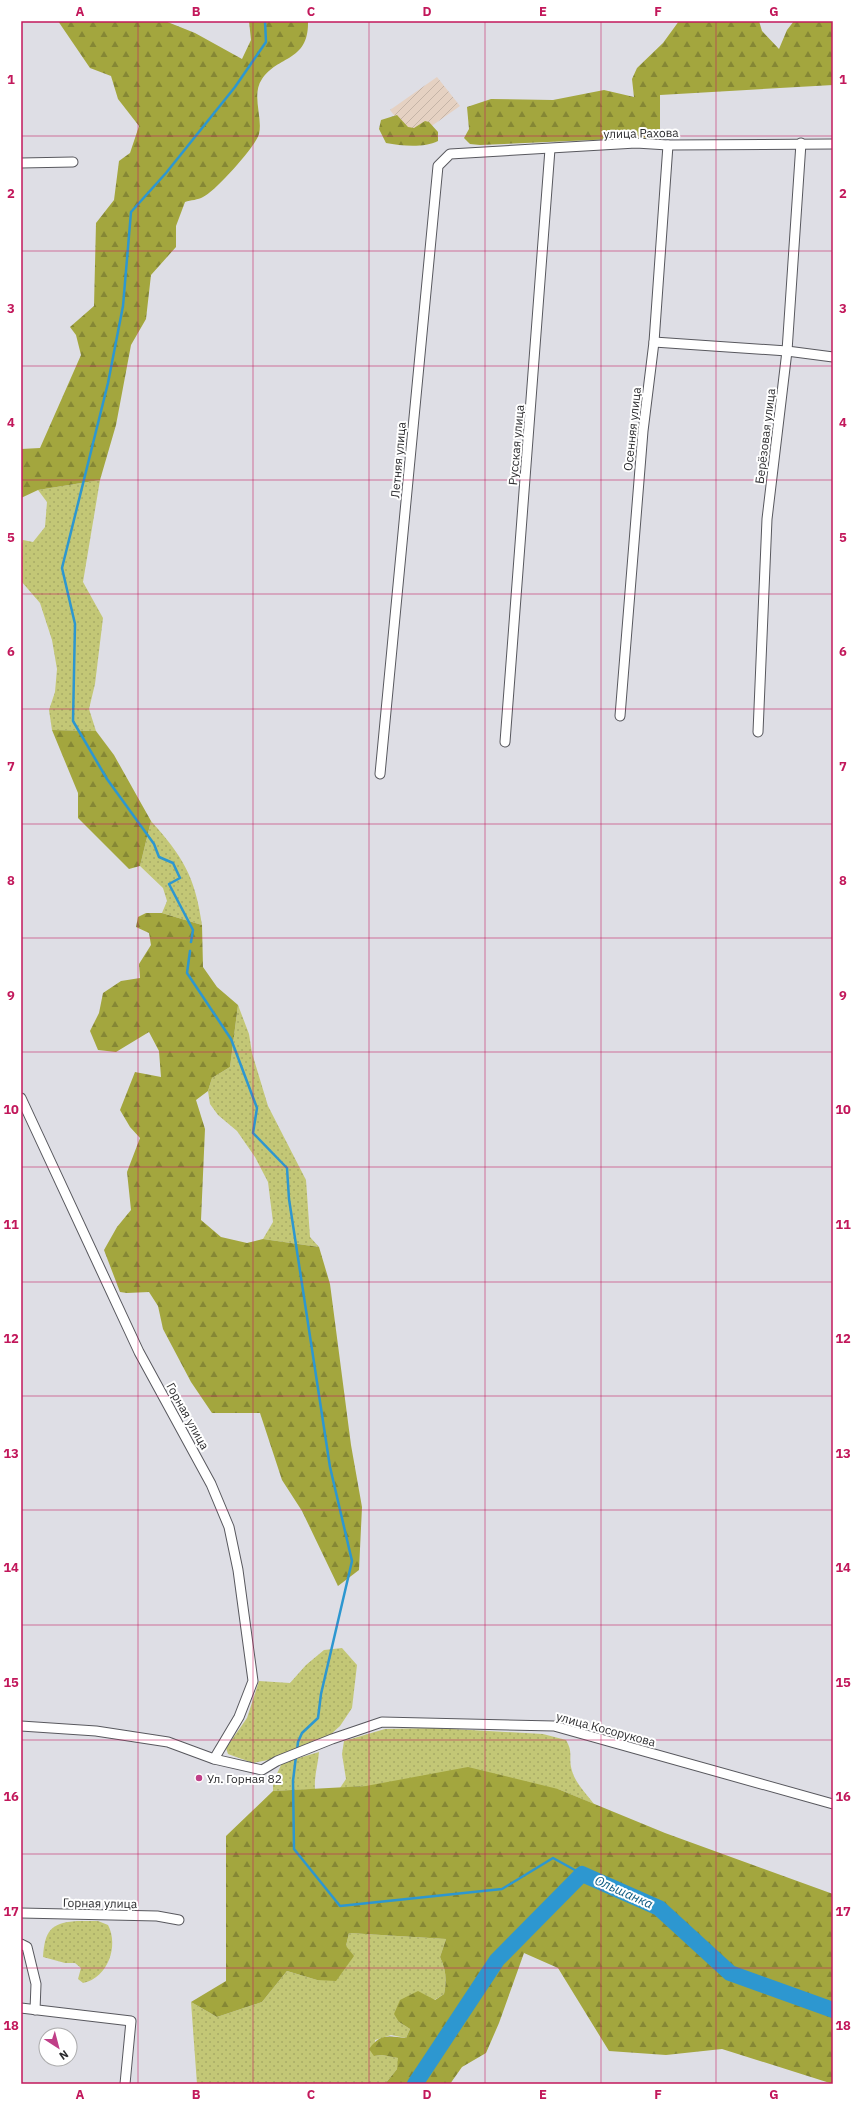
<svg xmlns="http://www.w3.org/2000/svg" width="854" height="2105" viewBox="0 0 854 2105" font-family="'IBM Plex Sans',sans-serif">
<defs>
<pattern id="industrial-furrows" width="10" height="10" patternUnits="userSpaceOnUse"><rect width="10" height="10" fill="#e5d1c2"/><path d="M-1 1l2-2M0 10L10 0M9 11l2-2" fill="none" stroke="#c5b4a7"/></pattern>
<pattern id="grass-dots" width="8" height="8" patternUnits="userSpaceOnUse"><rect width="8" height="8" fill="#c3c776"/><path d="M2 2h.1M6 6h.1" fill="none" stroke="#a8ab66" stroke-width="1.8" stroke-linecap="round"/></pattern>
<pattern id="forest-firs" width="22" height="20" patternUnits="userSpaceOnUse"><rect width="22" height="20" fill="#a3a63e"/><path d="M5 1l3.5 6h-7zM16 11l3.5 6h-7z" fill="#858734"/></pattern>
</defs>
<rect width="100%" height="100%" fill="#dedee5"/>
<path fill="url(#industrial-furrows)" d="M437,77L460,106L413,139L390,110Z"/>
<g fill="url(#grass-dots)">
<path d="M100,480L83,582L103,618L95,684L89,709L96,731L52,730L49,710L55,692L57,669L52,640L40,603L21,581V548L23,540L33,542L45,527L47,502L38,490Z"/>
<path d="M151,821C183,857 195,876 202,925L162,913L167,901L163,888L140,866Z"/>
<path d="M238,1005L249,1034L252,1053L268,1106L306,1180L310,1237L319,1247L263,1239L273,1222L268,1182L255,1157L237,1131L218,1115L210,1104L208,1091L212,1078L230,1067Z"/>
<path d="M342,1648L357,1665L352,1708L340,1726L330,1735L268,1760L253,1763L228,1754L226,1748L247,1718L259,1681L290,1683L306,1665L324,1650Z"/>
<path d="M435,1728L543,1734L566,1740C573,1752 569,1756 571,1767C574,1782 585,1792 594,1804L558,1789L366,1786L340,1788L346,1779L342,1754L344,1741L385,1729Z"/>
<path d="M319,1752C318,1765 314,1776 315,1789L273,1791V1782L282,1763Z"/>
<path d="M77,1921H98L108,1925C119,1946 108,1978 83,1983L78,1979L81,1968L75,1963H65L43,1957C45,1931 50,1923 77,1921Z"/>
<path d="M349,1933L446,1939L440,1957C446,1970 447,1980 444,1994L399,2022L410,2029L406,2038L391,2035L375,2040L374,2056L382,2055L399,2058L397,2069L385,2084H197L191,2002L217,2017L262,2002L287,1971L317,1980L346,1946Z"/>
</g>
<g fill="url(#forest-firs)">
<path d="M58,21H165L195,33L242,59L251,40L249,21H308C309,62 278,55 262,79C251,95 263,117 259,134C256,146 215,192 203,197C198,200 191,200 185,202L176,226V247L151,275L146,319L131,345L116,425L100,480L38,490L21,498V449L40,448L81,355L76,335L70,327L94,306L96,223L114,200L119,161L130,153L139,126L118,99L111,76L90,68Z"/>
<path d="M679,21H759L762,31L779,49L787,30L794,21H833V85L660,95V137L480,145L470,144L464,138L469,129L467,107L491,99L553,100L604,90L634,97L632,79L637,68L663,43Z"/>
<path d="M397,115L408,127L414,128L425,121L429,122L438,132V141C424,148 402,146 386,143L379,129L381,120Z"/>
<path d="M52,730L96,731L114,755L151,821L140,866L129,869L78,818V793Z"/>
<path d="M146,913H162L202,925L203,967L217,987L238,1005L230,1067L212,1078L208,1091L196,1100L205,1129L201,1220L221,1237L247,1243L263,1239L319,1247L330,1284L351,1445L362,1507L359,1570L338,1586L302,1511L282,1480L260,1413H212L191,1382L163,1329L158,1306L149,1292L127,1293L120,1292L104,1250L117,1227L131,1210L127,1172L140,1138L130,1127L120,1110L135,1072L161,1077L159,1051L149,1032L116,1052L98,1050L90,1031L99,1013L103,993L121,981L140,978L139,964L151,945L149,933L136,927L138,917Z"/>
<path d="M468,1767L558,1789L665,1833L833,1894V2084L722,2049L666,2055L609,2051L558,1968L524,1953L499,2023L486,2053L462,2067L450,2084H385L397,2069L398,2058L382,2055L374,2056L369,2049C380,2033 389,2036 406,2038L410,2029L399,2022L394,2014L400,2000L418,1991L435,2000L444,1994C447,1980 446,1970 440,1957L446,1939L349,1933L346,1946L354,1956L336,1981L317,1980L287,1971L262,2002L217,2017L191,2002L226,1981V1836L273,1791L366,1786Z"/>
</g>
<g fill="none" stroke-linecap="round" stroke-linejoin="round">
<g stroke="#2d97d0" stroke-width="2.5">
<path d="M191,942L193,930L169,884L180,878L173,863L159,857L154,844L107,779L73,721L75,624L62,568L108,383L123,306L131,212L166,173L235,87L266,42L265,21"/>
<path d="M190,951L187,973L231,1039L257,1108L253,1133L287,1168L289,1199L330,1467L352,1561L321,1694L318,1718L302,1733L298,1742L297,1751"/>
<path d="M296,1756L293,1781L294,1849L340,1906L502,1889L553,1858L582,1874"/>
</g>
<path stroke="#2d97d0" stroke-width="16" d="M415,2084L497,1960L582,1874L659,1908L730,1973L833,2010"/>
<g stroke="#58585e" stroke-width="11">
<g id="street">
<path d="M21,163L73,162"/>
<path d="M654,342L787,351L833,357"/>
<path d="M620,716L643,431L654,342L668,145"/>
<path d="M758,732L767,519L787,351L801,143"/>
<path d="M505,742L550,149"/>
<path d="M380,774L438,166L450,154L636,143L668,145L833,144"/>
<path d="M21,1098L139,1352L211,1484L229,1527L238,1570L253,1681L239,1717L214,1759"/>
<path d="M21,1726L96,1731L168,1742L214,1759L262,1770L277,1761L332,1739L382,1722L554,1726L833,1804"/>
<path d="M21,1913L157,1916L179,1920"/>
<path d="M21,1944L27,1947L36,1984L35,2010"/>
<path d="M21,2008L131,2021L125,2084"/>
</g>
</g>
<use href="#street" stroke="#fff" stroke-width="9"/>
</g>
<path fill="none" stroke="#c2185b" stroke-width="1" stroke-opacity="0.55" d="M138,21V2084M253,21V2084M369,21V2084M485,21V2084M601,21V2084M716,21V2084M21,136H833M21,251H833M21,366H833M21,480H833M21,594H833M21,709H833M21,824H833M21,938H833M21,1052H833M21,1167H833M21,1282H833M21,1396H833M21,1510H833M21,1625H833M21,1740H833M21,1854H833M21,1968H833"/>
<circle fill="#c03f88" stroke="#fff" stroke-width="1.5" cx="199" cy="1778" r="4"/>
<g text-anchor="middle" dominant-baseline="central" stroke-width="4" stroke-linejoin="round" paint-order="stroke">
<g font-size="12" fill="#2c2c2f" stroke="#fff">
<text transform="translate(641 133) rotate(-1)">улица Рахова</text>
<text transform="translate(632 429) rotate(-84)">Осенняя улица</text>
<text transform="translate(765 436) rotate(-83)">Берёзовая улица</text>
<text transform="translate(516 445) rotate(-85)">Русская улица</text>
<text transform="translate(398 460) rotate(-85)">Летняя улица</text>
<text transform="translate(188 1416) rotate(61)">Горная улица</text>
<text transform="translate(606 1729) rotate(15)">улица Косорукова</text>
<text transform="translate(100 1903) rotate(1)">Горная улица</text>
</g>
<g font-size="12" fill="#2c2c2f" stroke="#fff" text-anchor="start">
<text x="207" y="1778">Ул. Горная 82</text>
</g>
<g font-size="13" font-style="italic" fill="#0d5b82" stroke="#fff">
<text transform="translate(624 1892) rotate(24)">Ольшанка</text>
</g>
</g>
<rect width="854" height="2105" fill="none" stroke="#ffffff" stroke-width="44"/>
<g transform="translate(58 2047) rotate(144)"><circle r="19" fill="#ffffff" stroke="#ababac"/>
<path d="M0-3L7 15L0 10L-7 15Z" fill="#c03f88"/>
<text y="-6" font-size="11" font-weight="bold" text-anchor="middle" fill="#2c2c2f">N</text>
</g>
<rect x="22" y="22" width="810" height="2061" fill="none" stroke="#c2185b" stroke-width="1.5"/>
<g font-size="13" text-anchor="middle" font-weight="bold" fill="#c2185b">
<text x="80" y="16">A</text>
<text x="196" y="16">B</text>
<text x="311" y="16">C</text>
<text x="427" y="16">D</text>
<text x="543" y="16">E</text>
<text x="658" y="16">F</text>
<text x="774" y="16">G</text>
<text x="11" y="84">1</text>
<text x="843" y="84">1</text>
<text x="11" y="198">2</text>
<text x="843" y="198">2</text>
<text x="11" y="313">3</text>
<text x="843" y="313">3</text>
<text x="11" y="427">4</text>
<text x="843" y="427">4</text>
<text x="11" y="542">5</text>
<text x="843" y="542">5</text>
<text x="11" y="656">6</text>
<text x="843" y="656">6</text>
<text x="11" y="771">7</text>
<text x="843" y="771">7</text>
<text x="11" y="885">8</text>
<text x="843" y="885">8</text>
<text x="11" y="1000">9</text>
<text x="843" y="1000">9</text>
<text x="11" y="1114">10</text>
<text x="843" y="1114">10</text>
<text x="11" y="1229">11</text>
<text x="843" y="1229">11</text>
<text x="11" y="1343">12</text>
<text x="843" y="1343">12</text>
<text x="11" y="1458">13</text>
<text x="843" y="1458">13</text>
<text x="11" y="1572">14</text>
<text x="843" y="1572">14</text>
<text x="11" y="1687">15</text>
<text x="843" y="1687">15</text>
<text x="11" y="1801">16</text>
<text x="843" y="1801">16</text>
<text x="11" y="1916">17</text>
<text x="843" y="1916">17</text>
<text x="11" y="2030">18</text>
<text x="843" y="2030">18</text>
<text x="80" y="2099">A</text>
<text x="196" y="2099">B</text>
<text x="311" y="2099">C</text>
<text x="427" y="2099">D</text>
<text x="543" y="2099">E</text>
<text x="658" y="2099">F</text>
<text x="774" y="2099">G</text>
</g>
</svg>
